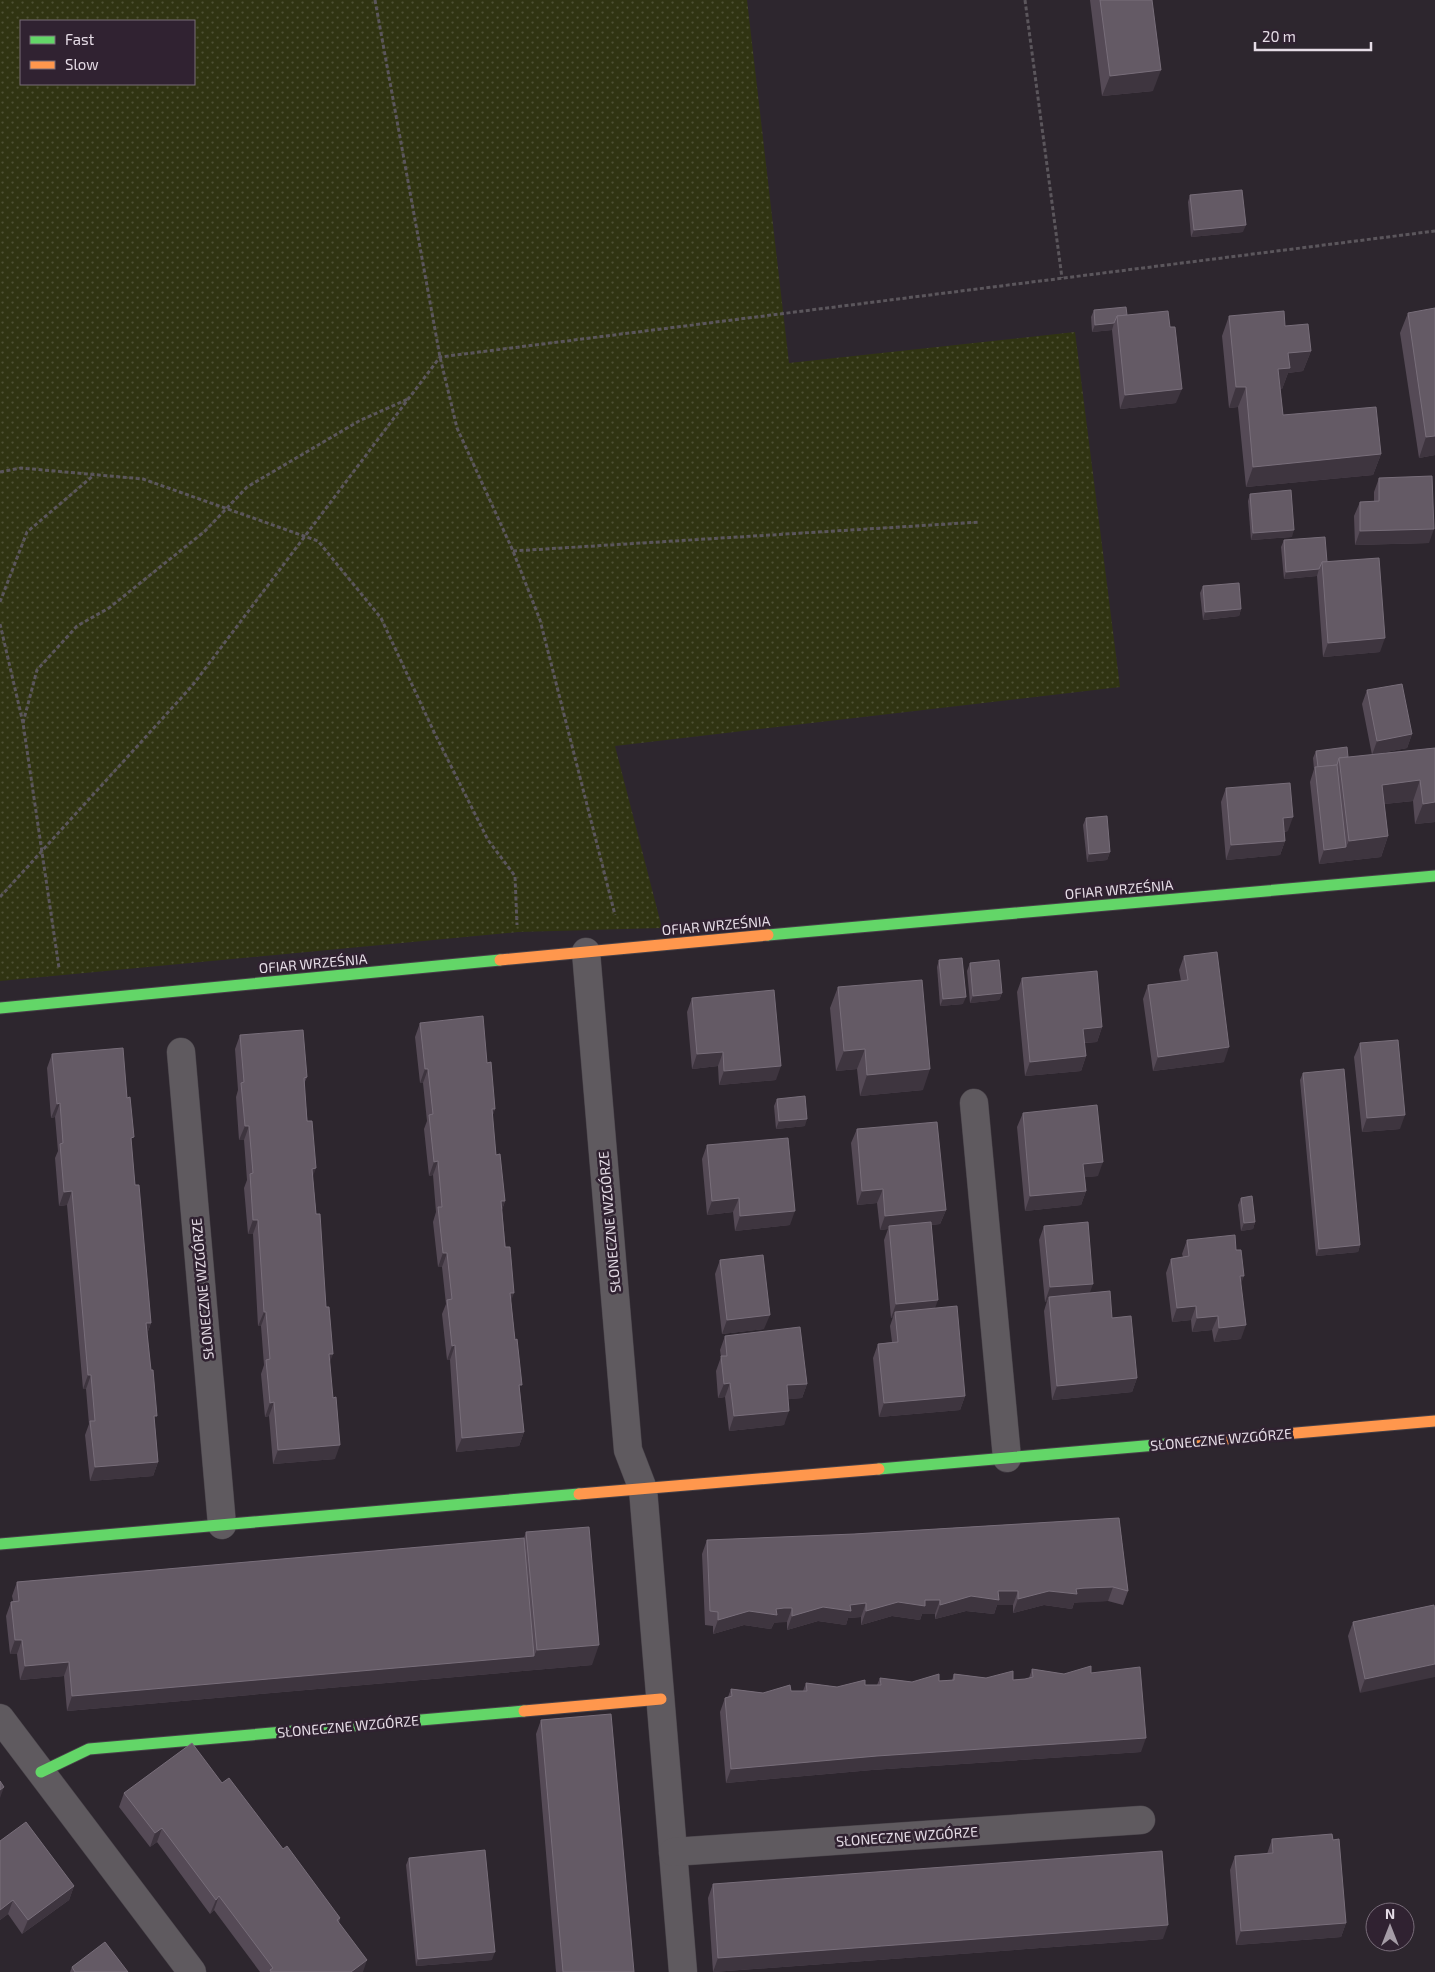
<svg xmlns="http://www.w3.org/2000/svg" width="1435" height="1972" viewBox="0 0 1435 1972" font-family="'Exo 2',sans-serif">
<defs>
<pattern id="grass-dots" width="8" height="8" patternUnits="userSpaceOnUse" patternTransform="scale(1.25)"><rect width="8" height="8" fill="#303412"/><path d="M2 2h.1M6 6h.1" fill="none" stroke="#4e5134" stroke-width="1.8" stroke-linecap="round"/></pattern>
</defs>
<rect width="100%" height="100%" fill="#2d262e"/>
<path fill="url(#grass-dots)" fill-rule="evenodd" d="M0,0H747L789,363L1075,332L1120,687L615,746L662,928L518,932L0,981ZM21,21H194V84H21Z"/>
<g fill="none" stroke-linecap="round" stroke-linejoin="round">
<g stroke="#474148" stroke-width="29">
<g id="street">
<path d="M586,952L628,1450L643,1489L683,1972"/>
<path d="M181,1052L222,1525"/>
<path d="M974,1103L1007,1458"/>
<path d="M0,1718L192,1972"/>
<path d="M673,1852L1141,1820"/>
</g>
</g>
<g stroke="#474148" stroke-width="13">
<g id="fast">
<path d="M768,935L1435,876"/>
<path d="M0,1008L500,960"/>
<path d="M879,1469L1202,1441"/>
<path d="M0,1544L579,1494"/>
<path d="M41,1772L89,1749L524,1711"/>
</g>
</g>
<g stroke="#474148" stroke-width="13">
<g id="slow">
<path d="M500,960L768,935"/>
<path d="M1202,1441L1435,1421"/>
<path d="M579,1494L879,1469"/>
<path d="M524,1711L661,1699"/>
</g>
</g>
<g stroke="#5b565c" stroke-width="3" stroke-dasharray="4 2.5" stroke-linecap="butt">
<path d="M375,0L440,357L457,428L513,551L540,620L615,915"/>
<path d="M1025,0L1062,278"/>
<path d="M0,472L21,468L143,479L318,541L381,618L434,732L488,840L515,876L517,925"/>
<path d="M513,551L980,522"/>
<path d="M0,602L27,532L94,475"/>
<path d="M0,624L23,723L59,968"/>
<path d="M23,723L37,670L77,626L109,608L205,531L247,487L359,421L408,399"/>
<path d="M0,897L192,686L440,357L1435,231"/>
</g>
<use href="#street" stroke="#5f5a5f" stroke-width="28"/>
<use href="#fast" stroke="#63d668" stroke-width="11"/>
<use href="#slow" stroke="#ff974d" stroke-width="11"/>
</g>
<g fill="#554a56">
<path d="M1090,0H1152L1153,91L1102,96Z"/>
<path d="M1190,195L1243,232L1191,237L1188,202Z"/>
<path d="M1094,310L1127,315L1170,327L1176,403L1120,409L1112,330L1092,332L1091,317Z"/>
<path d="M1408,313L1435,455L1419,458L1400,333Z"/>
<path d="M1229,316L1285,326L1311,351L1303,371L1288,373L1282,389H1280L1283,415L1381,454L1373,475L1246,487L1238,407L1229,408L1222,336Z"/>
<path d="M1379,478L1429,543L1355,545L1354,516L1360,502L1374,501V492Z"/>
<path d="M1250,494L1292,537L1251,540L1248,501Z"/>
<path d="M1284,540L1327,562L1380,652L1323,657L1317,576L1284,579L1281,547Z"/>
<path d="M1203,586L1241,609L1239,616L1203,620L1200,593Z"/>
<path d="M1367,690L1412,734L1407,748L1375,754L1435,748V822L1415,824L1413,801L1384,804L1388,836L1381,857L1319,864L1310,782L1314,769L1313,758L1316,751L1348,757L1372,755L1362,704Z"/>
<path d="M1226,788L1288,831L1284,832L1285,841L1280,855L1226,860L1221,802Z"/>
<path d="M1086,818L1110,852L1107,860L1087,862L1083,825Z"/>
<path d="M1184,956L1224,1062L1153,1071L1143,999L1148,985L1181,981L1179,970Z"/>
<path d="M939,960L963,1004L940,1006L937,967Z"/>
<path d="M970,963L1002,993L999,1000L970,1003L967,971Z"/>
<path d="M1022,978L1102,1027L1097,1042L1084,1043L1086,1056L1081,1071L1025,1076L1017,992Z"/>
<path d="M838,987L923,1090L860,1096L857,1069L836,1071L830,1008Z"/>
<path d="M692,998L776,1080L719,1085L718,1066L692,1069L687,1012Z"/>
<path d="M420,1023L487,1063L495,1109L492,1117L496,1155L505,1201L502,1210L524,1432L519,1446L456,1452L450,1360H447L442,1314L446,1304L442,1267H438L433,1222L436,1212L433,1175L429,1176L424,1129L427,1121L423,1083H420L415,1037Z"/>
<path d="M240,1035L307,1077L304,1084L330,1362L335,1459L273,1464L269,1416L265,1417L261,1374L264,1365L261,1326H258L253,1234H248L244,1188L247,1180L244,1140H239L236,1097L238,1090L235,1049Z"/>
<path d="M1360,1043L1400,1129L1362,1132L1354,1057Z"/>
<path d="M52,1054L127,1098L135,1185L151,1323L147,1334L158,1462L153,1476L90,1481L85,1435L89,1424L86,1389H83L67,1205L59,1206L55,1158L58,1151L55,1117L51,1118L47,1068Z"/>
<path d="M1303,1073L1360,1245L1358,1252L1316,1256L1300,1080Z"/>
<path d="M777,1099L805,1126L776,1129L774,1106Z"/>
<path d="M1023,1113L1098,1176L1085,1177L1086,1191L1081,1205L1025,1211L1017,1127Z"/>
<path d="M857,1129L946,1210L940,1224L931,1225L935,1308L965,1396L960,1410L879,1417L873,1358L878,1344L892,1342L890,1326L893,1317L891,1318L884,1240L888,1229L880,1230L877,1203L857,1205L851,1143Z"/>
<path d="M707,1145L790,1225L735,1231L733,1212L707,1215L702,1159Z"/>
<path d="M1241,1198L1255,1222L1253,1229L1241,1231L1238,1205Z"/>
<path d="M1044,1226L1090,1293L1112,1318L1137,1378L1132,1392L1052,1400L1044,1311L1047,1301L1045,1302L1039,1240Z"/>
<path d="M1187,1240L1241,1285V1339L1214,1342L1212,1330L1192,1332L1191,1320L1172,1322L1166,1273L1171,1259L1183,1257L1182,1254Z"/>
<path d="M720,1260L764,1329L722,1334L715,1274Z"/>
<path d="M725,1336L807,1384L802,1398L788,1399L784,1425L729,1431L725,1397L718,1398L716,1371L721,1357L720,1350Z"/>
<path d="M1119,1518L1128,1591L1123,1605L1108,1601L1079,1602L1074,1603L1072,1609L1044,1605L1013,1613V1605H997L994,1614L966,1611L935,1619V1614H922L920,1620L892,1616L861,1625V1617L848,1618L846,1625L818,1621L787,1630V1622H779L774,1623L771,1629L744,1625L713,1634V1626L705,1625L702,1554L707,1540L854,1534Z"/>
<path d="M526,1532L592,1665L67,1711L64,1676L20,1680L17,1654H10L6,1616L11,1602L13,1601L12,1596L17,1582L524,1538Z"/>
<path d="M1434,1605L1360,1693L1348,1636L1353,1622Z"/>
<path d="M1032,1669L1064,1674L1091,1673L1141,1752L872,1770L726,1783L720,1712L725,1698L728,1697L731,1689L763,1693L803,1691L806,1683L837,1687L877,1685L880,1678L912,1682L952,1680L954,1674L986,1678L1013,1680L1025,1679L1029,1678Z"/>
<path d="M541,1720L634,1972H556L536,1734Z"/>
<path d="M222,1783L283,1849L340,1918L339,1923L363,1972H260L214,1910L210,1914L157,1842L150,1847L119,1807L124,1793Z"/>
<path d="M1272,1839L1346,1923L1341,1937L1236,1945L1230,1870L1235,1856L1267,1854Z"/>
<path d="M0,1841L74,1886L69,1900L22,1934L8,1914L0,1920Z"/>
<path d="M409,1858L492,1960L416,1966L406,1865Z"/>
<path d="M713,1884L1163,1939L713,1972L708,1898Z"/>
<path d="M72,1967L128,1972H70Z"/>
</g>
<g fill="#3e353f">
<path d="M1161,70L1153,91L1102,96L1110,76Z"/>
<path d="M1246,225L1243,232L1191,237L1194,230Z"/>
<path d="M1114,323L1112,330L1092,332L1095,325Z"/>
<path d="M1311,351L1303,371L1288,373L1282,389L1271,390L1278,369L1288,353Z"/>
<path d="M1236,387H1246L1238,407L1229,408Z"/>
<path d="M1182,389L1176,403L1120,409L1125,395Z"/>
<path d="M1435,436V455L1419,458L1426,437Z"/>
<path d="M1381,454L1373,475L1246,487L1253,467Z"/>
<path d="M1434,529L1429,543L1355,545L1360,531Z"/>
<path d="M1294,530L1292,537L1251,540L1253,533Z"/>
<path d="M1319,569L1317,576L1284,579L1286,572Z"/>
<path d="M1241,609L1239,616L1203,620L1205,612Z"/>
<path d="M1385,638L1380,652L1323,657L1328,643Z"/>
<path d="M1412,734L1407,748L1372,755L1377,741Z"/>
<path d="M1420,780L1413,801L1375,805L1382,785Z"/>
<path d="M1435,802V822L1415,824L1423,804Z"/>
<path d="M1293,817L1288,831L1278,832L1283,818Z"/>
<path d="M1388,836L1381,857L1319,864L1324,850L1346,847L1349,841Z"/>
<path d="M1285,841L1280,855L1226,860L1231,845Z"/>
<path d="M1110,852L1107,860L1087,862L1089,854Z"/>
<path d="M1002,993L999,1000L970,1003L973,996Z"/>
<path d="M966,997L963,1004L940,1006L943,999Z"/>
<path d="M1102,1027L1097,1042L1078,1043L1083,1029Z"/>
<path d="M1229,1047L1224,1062L1153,1071L1158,1057Z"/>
<path d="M865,1049L857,1069L836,1071L844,1051Z"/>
<path d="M723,1052L718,1066L692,1069L697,1054Z"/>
<path d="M1086,1056L1081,1071L1025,1076L1030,1062Z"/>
<path d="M781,1066L776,1080L719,1085L724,1071Z"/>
<path d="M425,1069H428L423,1083H420Z"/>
<path d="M930,1069L923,1090L860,1096L867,1075Z"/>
<path d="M60,1103L55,1117L51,1118L57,1104Z"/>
<path d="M492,1109H495L490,1123Z"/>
<path d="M1405,1115L1400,1129L1362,1132L1367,1118Z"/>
<path d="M807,1119L805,1126L776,1129L779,1121Z"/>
<path d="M245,1126H249L244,1140H239Z"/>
<path d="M438,1161L433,1175L429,1176L434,1162Z"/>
<path d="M1103,1162L1098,1176L1078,1178L1083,1164Z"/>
<path d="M316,1168L311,1182L312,1169Z"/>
<path d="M883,1189L877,1203L857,1205L862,1191Z"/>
<path d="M72,1191L67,1205L59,1206L64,1192Z"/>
<path d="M1086,1191L1081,1205L1025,1211L1030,1196Z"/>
<path d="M739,1198L733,1212L707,1215L712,1201Z"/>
<path d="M501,1201H505L500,1215Z"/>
<path d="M946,1210L940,1224L889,1229V1226L888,1229L880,1230L885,1216Z"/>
<path d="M795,1211L790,1225L735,1231L740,1216Z"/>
<path d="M253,1220H258L253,1234H248Z"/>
<path d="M1255,1222L1253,1229L1241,1231L1244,1223Z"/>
<path d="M1360,1245L1358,1252L1316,1256L1319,1249Z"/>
<path d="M443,1253H447L442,1267H438Z"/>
<path d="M1240,1276H1244L1239,1290Z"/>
<path d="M1093,1284L1088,1298L1049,1297L1047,1301L1045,1302L1050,1287Z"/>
<path d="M510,1293H514L509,1307Z"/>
<path d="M938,1300L933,1314L895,1312L893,1317L891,1318L896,1304Z"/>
<path d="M1196,1306L1191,1320L1172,1322L1177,1308Z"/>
<path d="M264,1312H266L261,1326H258Z"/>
<path d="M770,1315L764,1329L722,1334L727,1320Z"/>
<path d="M1218,1316L1212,1330L1192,1332L1197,1318Z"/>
<path d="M146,1323H151L146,1337Z"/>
<path d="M1246,1325L1241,1339L1214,1342L1219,1328Z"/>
<path d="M455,1345L450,1360H447L452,1346Z"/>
<path d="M329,1354H333L328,1368Z"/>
<path d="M88,1375H91L86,1389H83Z"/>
<path d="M1137,1378L1132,1392L1052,1400L1057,1386Z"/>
<path d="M730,1383L725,1397L718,1398L724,1384Z"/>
<path d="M807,1384L802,1398L781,1400L787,1385Z"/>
<path d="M965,1396L960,1410L879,1417L884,1403Z"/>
<path d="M274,1402L269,1416L265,1417L270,1403Z"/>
<path d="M789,1411L784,1425L729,1431L734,1416Z"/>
<path d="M524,1432L519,1446L456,1452L462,1438Z"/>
<path d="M340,1445L335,1459L273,1464L278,1450Z"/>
<path d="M158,1462L153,1476L90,1481L95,1467Z"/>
<path d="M1113,1587L1108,1601L1074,1603L1072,1609L1044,1605L1013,1613L1018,1599L1049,1591Z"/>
<path d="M998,1591H1018L1013,1605H997L994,1614L966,1611L935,1619L940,1605L971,1596Z"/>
<path d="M940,1600L935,1614H922L920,1620L892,1616L861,1625L866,1611L898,1602Z"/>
<path d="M866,1603L861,1617L848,1618L846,1625L818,1621L787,1630L792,1616L823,1607Z"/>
<path d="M784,1608H792L787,1622L774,1623L771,1629L744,1625L713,1634L718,1620L749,1611Z"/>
<path d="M15,1640H22L17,1654H10Z"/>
<path d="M599,1645L592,1665L67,1711L72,1696L534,1656L537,1650Z"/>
<path d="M69,1662L64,1676L20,1680L25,1666Z"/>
<path d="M1435,1664V1677L1360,1693L1365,1679Z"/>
<path d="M1146,1738L1141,1752L872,1770L726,1783L731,1769L877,1756Z"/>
<path d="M4,1787L0,1798V1790Z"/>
<path d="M162,1828L157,1842L150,1847L155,1833Z"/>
<path d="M74,1886L69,1900L22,1934L28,1920Z"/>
<path d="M219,1896L214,1910L210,1914L216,1900Z"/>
<path d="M13,1900L8,1914L0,1920V1910Z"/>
<path d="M1346,1923L1341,1937L1236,1945L1241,1931Z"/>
<path d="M1168,1925L1163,1939L713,1972L718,1958Z"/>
<path d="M495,1952L492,1960L416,1966L418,1959Z"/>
<path d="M367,1960L363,1972H351Z"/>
</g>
<g fill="#645a65" stroke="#786e7a">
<path d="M1100,0H1152L1161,70L1110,76Z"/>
<path d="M1242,190L1246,225L1194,230L1190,195Z"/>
<path d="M1126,307L1127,315L1117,316L1114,323L1095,325L1094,310Z"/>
<path d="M1435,308V436L1426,437L1408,313Z"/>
<path d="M1168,311L1170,327H1175L1182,389L1125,395L1117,316Z"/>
<path d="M1284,311L1285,326L1308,324L1311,351L1288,353L1290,368L1278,369L1283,415L1376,407L1381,454L1253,467L1246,387H1236L1229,316Z"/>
<path d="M1432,476L1434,529L1360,531V502L1379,501V478Z"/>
<path d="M1291,490L1294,530L1253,533L1250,494Z"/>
<path d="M1325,537L1327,562H1322L1319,569L1286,572L1284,540Z"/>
<path d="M1379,558L1385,638L1328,643L1322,562Z"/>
<path d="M1239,583L1241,609L1205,612L1203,586Z"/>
<path d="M1402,684L1412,734L1377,741L1367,690Z"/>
<path d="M1347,747L1348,757L1339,758L1337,765L1318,767L1316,751Z"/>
<path d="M1435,748V802L1423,804L1420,780L1382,785L1388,836L1349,841L1339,758Z"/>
<path d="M1337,765L1346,847L1324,850L1315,767Z"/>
<path d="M1290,783L1293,817L1283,818L1285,841L1231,845L1226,788Z"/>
<path d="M1107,816L1110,852L1089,854L1086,818Z"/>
<path d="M1217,952L1229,1047L1158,1057L1148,985L1188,980L1184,956Z"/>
<path d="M962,958L966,997L943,999L939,960Z"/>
<path d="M999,960L1002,993L973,996L970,963Z"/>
<path d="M1097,971L1102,1027L1083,1029L1086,1056L1030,1062L1022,978Z"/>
<path d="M922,980L930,1069L867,1075L865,1049L844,1051L838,987Z"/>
<path d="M774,990L781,1066L724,1071L723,1052L697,1054L692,998Z"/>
<path d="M483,1016L487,1063L491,1062L495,1109H492L496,1155L500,1154L505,1201H501L505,1247H510L514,1293H510L515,1340L517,1339L522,1385H519L524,1432L462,1438L455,1345L452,1346L447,1300L452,1299L447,1253H443L438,1207H442L438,1161L434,1162L429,1115L433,1114L428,1069H425L420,1023Z"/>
<path d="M303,1030L307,1077L304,1078L307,1121H312L316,1168L312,1169L316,1214H320L326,1307H329L333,1354H329L333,1398L336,1397L340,1445L278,1450L274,1402L270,1403L266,1360L270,1359L266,1312H264L258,1220H253L250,1174L253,1173L249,1126H245L241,1083L244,1082L240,1035Z"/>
<path d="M1398,1040L1405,1115L1367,1118L1360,1043Z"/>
<path d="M123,1048L127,1098L130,1097L134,1137L131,1138L135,1185H139L151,1323H146L151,1370H153L157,1416H154L158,1462L95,1467L90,1421H95L91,1375H88L72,1191L64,1192L60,1144L63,1143L60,1103L57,1104L52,1054Z"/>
<path d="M1344,1069L1360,1245L1319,1249L1303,1073Z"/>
<path d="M805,1096L807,1119L779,1121L777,1099Z"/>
<path d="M1097,1105L1103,1162L1083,1164L1086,1191L1030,1196L1023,1113Z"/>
<path d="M937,1122L946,1210L885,1216L883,1189L862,1191L857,1129Z"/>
<path d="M788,1138L795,1211L740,1216L739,1198L712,1201L707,1145Z"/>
<path d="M1252,1196L1255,1222L1244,1223L1241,1198Z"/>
<path d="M931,1222L938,1300L896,1304L889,1226Z"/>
<path d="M1088,1222L1093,1284L1050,1287L1044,1226Z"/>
<path d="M1235,1235L1236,1250H1241L1244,1276H1240L1246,1325L1219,1328L1218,1316L1197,1318L1196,1306L1177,1308L1171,1259L1189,1256L1187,1240Z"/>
<path d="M763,1255L770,1315L727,1320L720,1260Z"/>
<path d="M1110,1291L1112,1318L1131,1316L1137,1378L1057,1386L1049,1297Z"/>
<path d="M957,1306L965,1396L884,1403L878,1344L898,1342L895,1312Z"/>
<path d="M800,1327L807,1384L787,1385L789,1411L734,1416L730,1383L724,1384L721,1356H727L725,1336Z"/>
<path d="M1119,1518L1128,1591L1113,1587L1084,1588L1076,1589L1077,1594L1049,1591L1018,1599V1591H998L999,1600L971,1596L940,1605V1600H925V1606L898,1602L866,1611V1603L850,1605L851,1611L823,1607L792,1616V1608H784L776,1609L777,1615L749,1611L718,1620V1612L710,1611L707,1540L854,1534Z"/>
<path d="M589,1527L599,1645L537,1650L526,1532Z"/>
<path d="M524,1538L534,1656L72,1696L69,1662L25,1666L22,1640H15L11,1602L19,1601L17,1582Z"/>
<path d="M1434,1605L1435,1611V1664L1365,1679L1353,1622Z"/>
<path d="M1091,1666V1673L1140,1667L1146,1738L877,1756L731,1769L725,1698L732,1696L731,1689L763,1693L790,1685L791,1691H807L806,1683L837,1687L865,1680V1685H881L880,1678L912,1682L939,1674V1681L954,1680V1674L986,1678L1013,1671V1680L1025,1679L1033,1677L1032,1669L1064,1674Z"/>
<path d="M611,1714L634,1972H563L541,1720Z"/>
<path d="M192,1743L222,1783L229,1778L283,1849L287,1846L340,1918L337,1920L367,1960L351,1972H271L270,1970L273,1968L219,1896L216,1900L162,1828L155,1833L124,1793Z"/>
<path d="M0,1781L4,1787L0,1790Z"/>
<path d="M26,1822L74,1886L28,1920L13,1900L0,1910V1841Z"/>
<path d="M1332,1834L1333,1840L1339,1839L1346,1923L1241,1931L1235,1856L1273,1853L1272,1839Z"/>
<path d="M485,1850L495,1952L418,1959L409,1858Z"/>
<path d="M1162,1851L1168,1925L718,1958L713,1884Z"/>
<path d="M105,1942L128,1972H75L72,1967Z"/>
</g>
<g text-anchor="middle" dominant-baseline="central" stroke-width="5" stroke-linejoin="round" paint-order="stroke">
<g font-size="14" fill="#e5dce6" stroke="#302231">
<text transform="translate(1119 889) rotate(-5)">OFIAR WRZEŚNIA</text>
<text transform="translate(716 925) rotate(-5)">OFIAR WRZEŚNIA</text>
<text transform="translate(313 963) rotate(-5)">OFIAR WRZEŚNIA</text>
<text transform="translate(609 1222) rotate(-95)">SŁONECZNE WZGÓRZE</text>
<text transform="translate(202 1289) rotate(-95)">SŁONECZNE WZGÓRZE</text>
<text transform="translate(1221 1439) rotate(-5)">SŁONECZNE WZGÓRZE</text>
<text transform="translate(348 1726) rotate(-5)">SŁONECZNE WZGÓRZE</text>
<text transform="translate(907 1836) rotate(-4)">SŁONECZNE WZGÓRZE</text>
</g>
</g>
<rect x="20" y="20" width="175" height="65" fill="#302231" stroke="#786c79"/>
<rect x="30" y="36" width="25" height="8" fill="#63d668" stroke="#786c79"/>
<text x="65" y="45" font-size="15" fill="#e5dce6">Fast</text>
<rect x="30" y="61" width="25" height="8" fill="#ff974d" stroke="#786c79"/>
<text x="65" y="70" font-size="15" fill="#e5dce6">Slow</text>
<g transform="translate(1390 1927)"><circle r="24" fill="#302231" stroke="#786c79"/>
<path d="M0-4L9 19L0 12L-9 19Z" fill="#a59ca6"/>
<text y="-8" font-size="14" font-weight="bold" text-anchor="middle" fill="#e5dce6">N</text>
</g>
<path d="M1255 42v8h116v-8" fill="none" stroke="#e5dce6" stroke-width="2.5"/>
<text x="1262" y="42" font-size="15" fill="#e5dce6" stroke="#302231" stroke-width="4" paint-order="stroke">20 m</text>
</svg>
